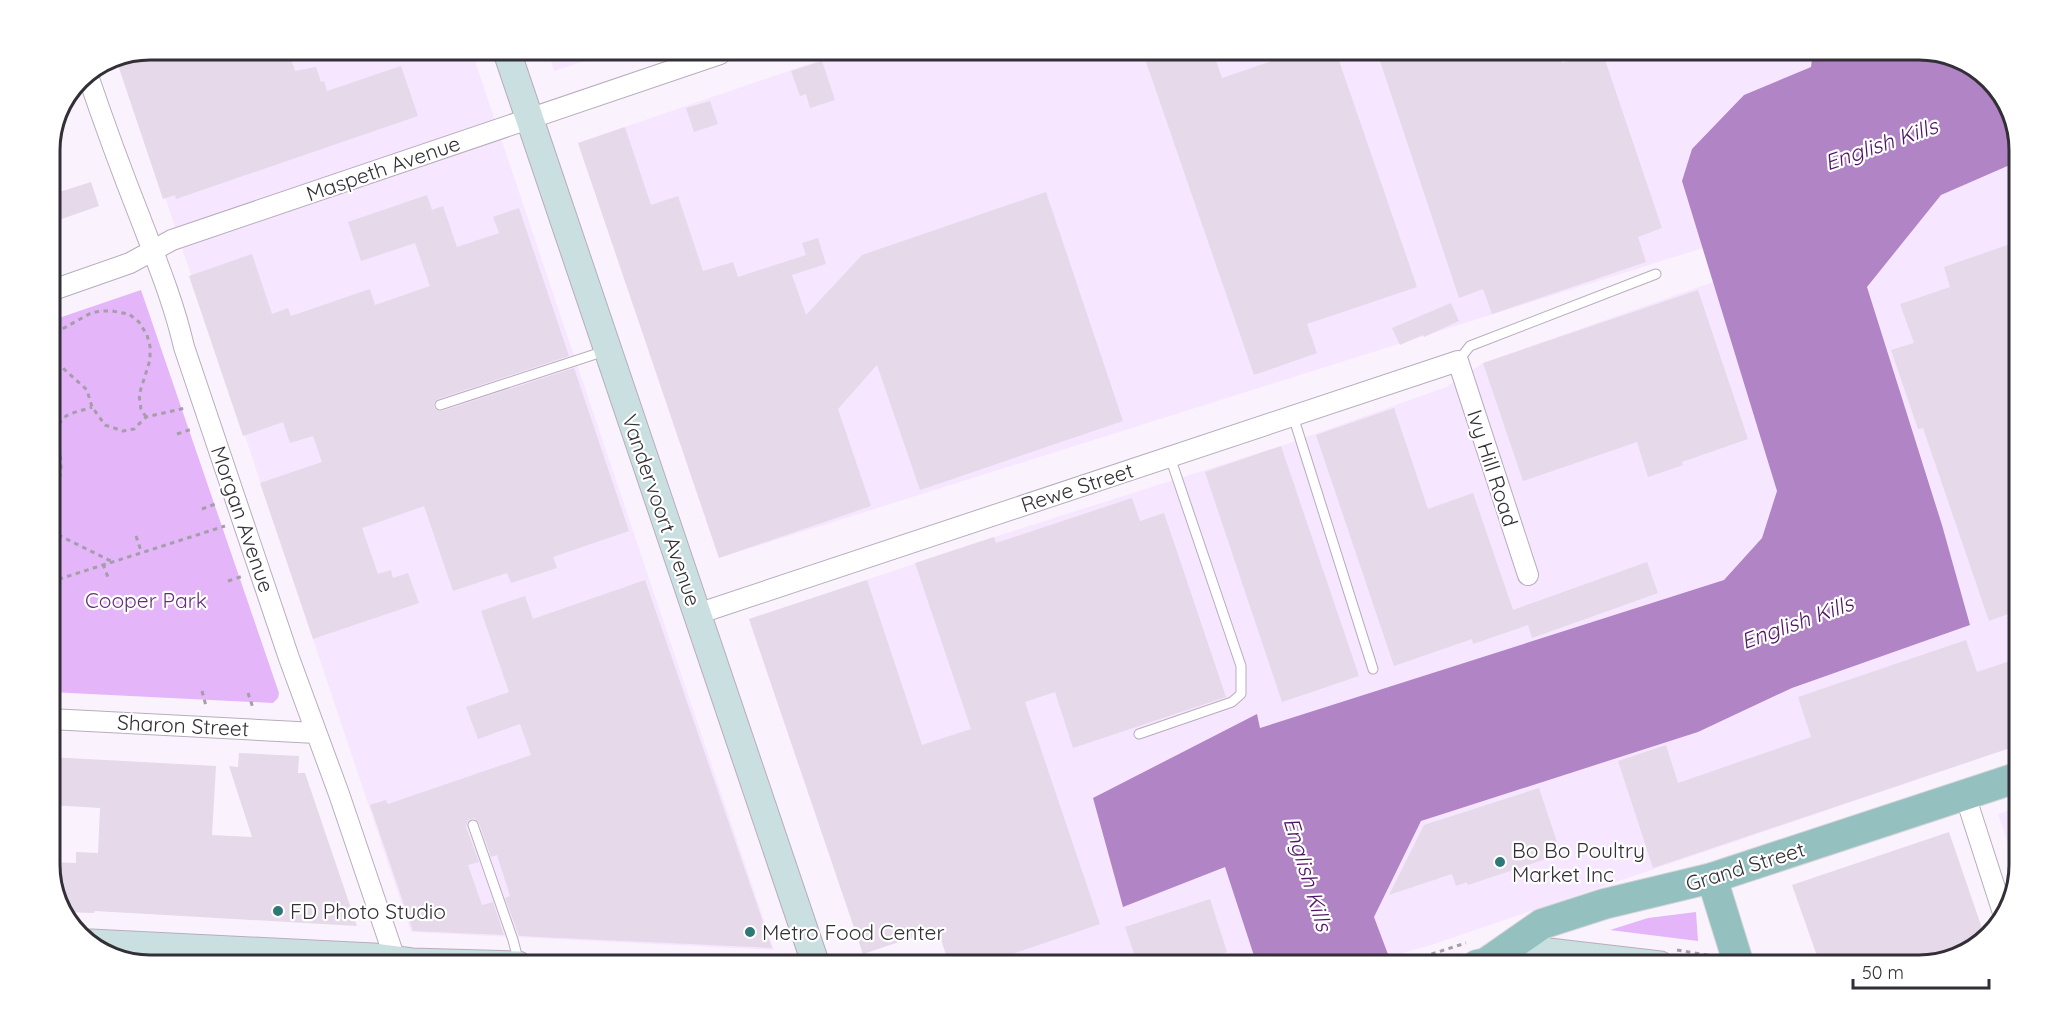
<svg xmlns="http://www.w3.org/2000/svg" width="2069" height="1015" viewBox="0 0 2069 1015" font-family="Quicksand,sans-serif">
<rect width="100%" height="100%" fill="#faf3fe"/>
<g fill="#f7e6ff">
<path d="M1813,50L1811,67L1744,95L1682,181L1703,248L719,558L578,143L838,54Z"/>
<path d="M473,55L774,950L411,932L118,57Z"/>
<path d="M549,55H602L554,71Z"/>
<path d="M2019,161V745L1431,945L1389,957L1374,917L1421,821L1698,732L1792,688L1970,625L1933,495L1867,287L1941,195Z"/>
<path d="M1713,282L1777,491L1762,538L1724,580L1260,728L1257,714L1225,867L1257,965H1050L947,958L937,929L863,954L749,619L994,537L1281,446L1446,387L1483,363Z"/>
<path d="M2019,806V865L2018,873L1998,814Z"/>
</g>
<g fill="#e4b5f8">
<path d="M141,290L279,693L278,698L273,703L50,692V321Z"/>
<path d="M1696,912L1698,941L1610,930L1648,918Z"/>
</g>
<path fill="#b184c5" d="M1813,50H1919L1963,60L2003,94L2019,143V161L1941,195L1867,287L1942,525L1970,625L1792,688L1698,732L1421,821L1374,917L1389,957L1367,965H1257L1225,867L1123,907L1093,798L1257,714L1260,728L1724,580L1762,538L1777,491L1682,181L1692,149L1744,95L1811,67Z"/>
<g fill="#e5d9ea">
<path d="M1558,51L1562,63L1602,51L1662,228L1638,237L1646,262L1492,314L1483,289L1459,298L1377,52Z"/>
<path d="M1213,52L1222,78L1299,52H1336L1417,287L1307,324L1317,353L1254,375L1143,53Z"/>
<path d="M290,56L295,71L316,67L321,82L324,81L327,91L401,66L418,116L176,199L175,195L163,199L117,62L132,57Z"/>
<path d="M822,61L835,100L810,108L806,94L800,96L791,71Z"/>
<path d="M710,101L718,124L694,132L686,108Z"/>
<path d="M625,127L651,205L678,196L703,271L733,262L738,277L806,255L802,243L818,238L826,264L792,275L806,315L862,255L1046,192L1123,421L920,490L877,365L838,409L871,506L719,558L578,143Z"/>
<path d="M91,182L99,206L50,223V195Z"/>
<path d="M427,195L432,210L443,206L457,247L499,233L493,217L519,208L569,356L438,399L434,403V408L438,411H442L574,368L629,531L553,557L557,568L511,583L507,573L453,591L424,506L362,528L378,574L391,570L393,578L408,573L419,603L313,639L260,483L322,462L313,436L290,443L283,422L243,436L189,276L252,254L272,314L288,308L291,316L370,289L375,305L430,286L415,243L361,261L348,222Z"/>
<path d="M2019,241V610L1989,621L1923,428L1918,429L1891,350L1914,343L1900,304L1950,287L1944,267Z"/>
<path d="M1698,290L1748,439L1682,462L1683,465L1648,477L1637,442L1523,481L1483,363Z"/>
<path d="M1451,303L1459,321L1424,337L1423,335L1400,345L1392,328Z"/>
<path d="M1394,408L1428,509L1473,493L1513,610L1647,562L1658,593L1532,638L1528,625L1473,644L1472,639L1394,666L1316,435Z"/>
<path d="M1281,446L1359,676L1282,702L1205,472Z"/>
<path d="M1132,498L1140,521L1164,513L1226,697L1073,748L1055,692L1025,702L1100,924L992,961L947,958L938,929L863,954L749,619L867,580L922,745L971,729L915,563L994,537L996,543Z"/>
<path d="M645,580L772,948L519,936L505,898L510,896L497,855L491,857L479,823L474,818L468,820L466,827L479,862L468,865L482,905L493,902L504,935L413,931L370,805L386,800L388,804L531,755L520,724L478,739L466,707L509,692L481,611L525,596L533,619Z"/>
<path d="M1966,640L1977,672L2019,658V745L1653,868L1618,761L1666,745L1678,783L1811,737L1798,697Z"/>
<path d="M239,753L299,756L298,773H305L357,926L95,911L94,913L63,912L50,872V862L76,863V852L98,853L100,808L50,805V757L216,766L212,835L252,837L229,766L238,767Z"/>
<path d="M1539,788L1561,854L1468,885L1467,882L1456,886L1452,874L1389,895L1424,825Z"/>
<path d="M1949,832L1985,937L1975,949L1920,965H1890L1817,956L1792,885Z"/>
<path d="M1210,899L1227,952L1215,956L1211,965H1138L1125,927Z"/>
</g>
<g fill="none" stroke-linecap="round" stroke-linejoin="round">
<g stroke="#b8acbd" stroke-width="11">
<g id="service">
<path d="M1458,361L1470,346L1656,274"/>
<path d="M440,405L605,351"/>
<path d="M1293,416L1373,669"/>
<path d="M1139,734L1232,702L1241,694V666L1170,457"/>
<path d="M473,825L513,940L519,963"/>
</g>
</g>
<g stroke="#b8acbd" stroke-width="22">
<g id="minor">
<path d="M87,73C104,123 122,172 141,220C157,262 174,303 184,347L289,658L339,794L397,965"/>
<path d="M50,291L130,263L172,240L720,54"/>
<path d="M697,614L1458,361L1528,575"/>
<path d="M50,719L316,733"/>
<path d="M1965,795L2004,916"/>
</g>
</g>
<g stroke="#b8acbd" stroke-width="29">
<g id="secondary">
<path d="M508,55L816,965"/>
<path d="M91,943L373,957L412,962L518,965"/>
<path d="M1493,961L1515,953L1540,951L1660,965"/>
</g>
</g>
<g stroke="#d6d5d7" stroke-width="32">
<g id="primary">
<path d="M1712,878L1739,965"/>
<path d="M1477,965L1486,963L1542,924L1604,904L1712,878L2019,777"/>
</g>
</g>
<g stroke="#a39ea7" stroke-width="3" stroke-dasharray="4.5 4.5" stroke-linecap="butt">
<path d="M146,417L141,409L139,395L150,360V346L147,335L139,322L129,314L112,311H101L91,313L55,333L50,344L51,353L64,369L87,390L92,407L105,425L123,431L134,429L146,417L185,408"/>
<path d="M177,434L192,429"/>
<path d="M50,493C78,467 40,427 70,414C77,411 85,410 92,407"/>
<path d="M202,509L218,503"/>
<path d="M50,531L113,562"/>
<path d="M136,536L141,551"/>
<path d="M103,564L109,580"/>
<path d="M228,581L243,576"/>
<path d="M50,582L225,526"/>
<path d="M202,691L206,706"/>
<path d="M248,693L253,708"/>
<path d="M1677,950L1712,956"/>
<path d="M1397,965L1466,943"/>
</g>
<use href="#service" stroke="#fff" stroke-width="9"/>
<use href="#minor" stroke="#fff" stroke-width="20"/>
<use href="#secondary" stroke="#cae0e0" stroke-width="27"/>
<use href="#primary" stroke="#95c0c0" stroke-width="30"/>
</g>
<g fill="#2f7878" stroke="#fff" stroke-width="2">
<circle cx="1500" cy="862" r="6"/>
<circle cx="278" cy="911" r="6"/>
<circle cx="750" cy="932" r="6"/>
</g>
<g text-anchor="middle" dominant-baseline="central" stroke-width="4.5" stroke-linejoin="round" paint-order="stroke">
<g font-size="21" fill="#332f36" stroke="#fff">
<text transform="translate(383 168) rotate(-19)">Maspeth Avenue</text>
<text transform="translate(1493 468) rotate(72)">Ivy Hill Road</text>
<text transform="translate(1077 487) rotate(-18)">Rewe Street</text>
<text transform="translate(662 510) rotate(71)">Vandervoort Avenue</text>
<text transform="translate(243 519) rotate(71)">Morgan Avenue</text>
<text transform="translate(183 725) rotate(3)">Sharon Street</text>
<text transform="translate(1745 866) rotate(-17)">Grand Street</text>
</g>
<g font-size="21" fill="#652d7b" stroke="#fff">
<text x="146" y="600">Cooper Park</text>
</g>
<g font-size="21" fill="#332f36" stroke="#fff" text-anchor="start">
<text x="1512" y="850">Bo Bo Poultry<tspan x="1512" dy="24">Market Inc</tspan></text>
<text x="290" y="911">FD Photo Studio</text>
<text x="762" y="932">Metro Food Center</text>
</g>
<g font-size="22" font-style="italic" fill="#4f1564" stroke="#fff">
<text transform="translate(1881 144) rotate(-19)">English Kills</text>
<text transform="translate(1797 622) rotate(-20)">English Kills</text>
<text transform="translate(1308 874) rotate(73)">English Kills</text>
</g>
</g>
<path d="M0 0H2069V1015H0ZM150 60H1919A90 90 0 0 1 2009 150V865A90 90 0 0 1 1919 955H150A90 90 0 0 1 60 865V150A90 90 0 0 1 150 60Z" fill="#fff" fill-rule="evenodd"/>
<path fill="none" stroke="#332f36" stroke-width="3" d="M150 60H1919A90 90 0 0 1 2009 150V865A90 90 0 0 1 1919 955H150A90 90 0 0 1 60 865V150A90 90 0 0 1 150 60Z"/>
<path d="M1853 979v9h136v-9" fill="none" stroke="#332f36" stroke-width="3"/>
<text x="1862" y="979" font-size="18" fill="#332f36" stroke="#ffffff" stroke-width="4.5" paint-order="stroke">50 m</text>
</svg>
